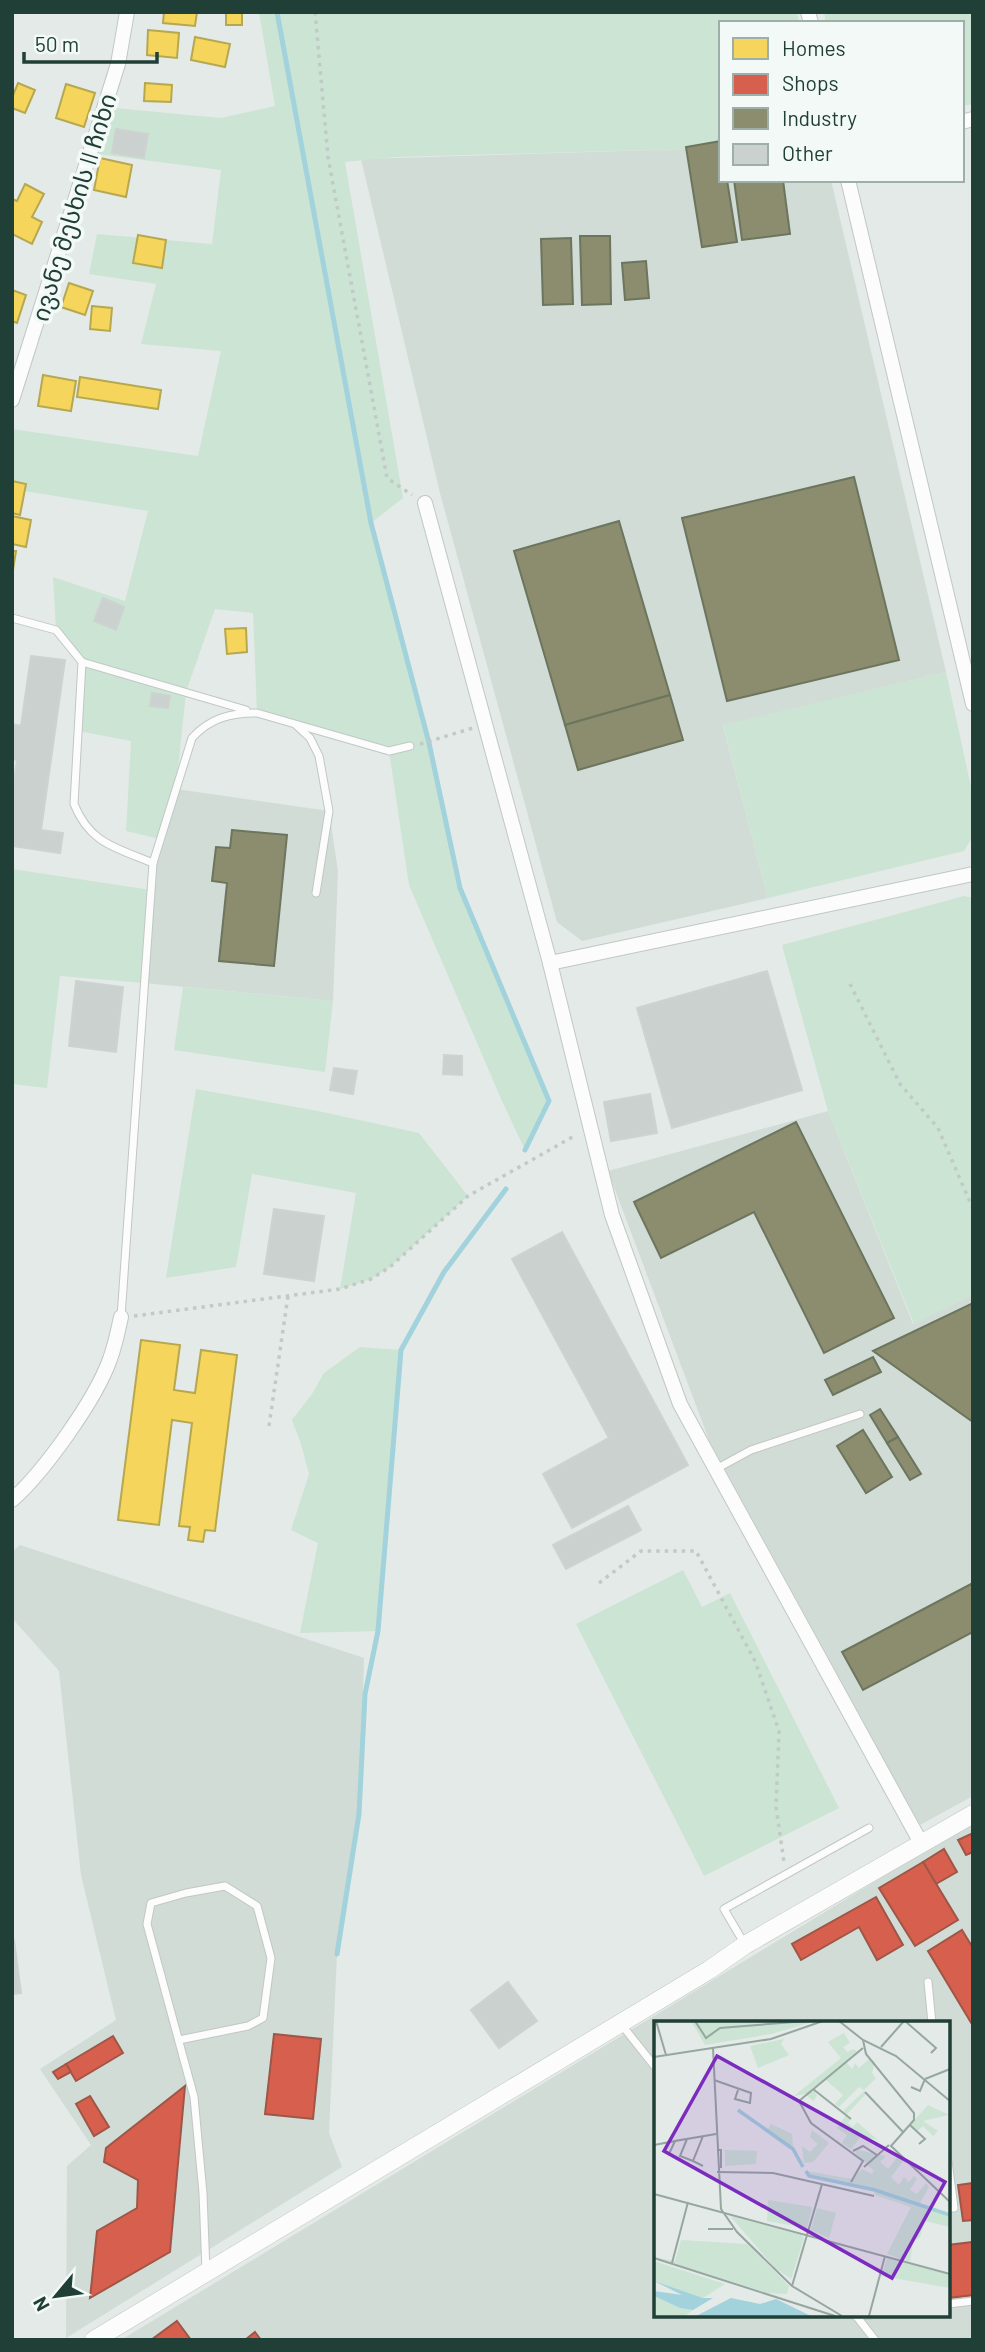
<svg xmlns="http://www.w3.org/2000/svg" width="985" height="2352" viewBox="0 0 985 2352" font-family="Barlow,'Noto Sans Georgian',sans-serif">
<rect width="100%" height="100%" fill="#e4eae7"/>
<g fill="#d1dcd7" fill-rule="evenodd">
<path d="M721,148V180H831L946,672L723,726L768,898L582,941L557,922L440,493L361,159Z"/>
<path d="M176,789L329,811L338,871L333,1001L144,983L153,863Z"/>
<path d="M828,1111L913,1324L973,1294V1796L920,1825L709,1440L608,1171Z"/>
<path d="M20,1545L364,1658L359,1814L337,1954L329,2133L342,2167L66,2338L67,2166L91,2145L40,2069L116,2020L81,1875L59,1671L12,1618V1552Z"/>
<path d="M973,1822V2340H121ZM656,2023H948V2315H656Z"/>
</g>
<g fill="#cce4d4">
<path d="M259,12H797L799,23H721V148L395,157L345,162L403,498L371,523L429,742L460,888L549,1101L525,1150L502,1101L409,885L389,751L257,713L253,613L215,609L186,692L176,789L160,839L126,831L131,741L79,731L82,663L56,630L53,577L125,601L148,511L12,489V429L198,456L221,351L141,344L156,284L89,274L97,234L212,244L221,170L90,153L104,107L221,118L275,106Z"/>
<path d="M824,12H973V104L962,106V23H826Z"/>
<path d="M946,672L973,796V836L964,851L768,898L723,725Z"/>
<path d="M12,869L151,890L144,983L60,976L47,1088L12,1084Z"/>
<path d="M964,896L973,898V1294L914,1324L828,1111L782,945Z"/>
<path d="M183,987L333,1001L325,1072L174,1050Z"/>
<path d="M196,1089L318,1111L419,1133L468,1196L390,1267L371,1279L340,1289L356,1193L252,1174L236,1267L166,1278Z"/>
<path d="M360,1347L401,1350L378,1631L300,1633L318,1543L291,1530L309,1474L301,1444L292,1420L312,1394L324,1373Z"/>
<path d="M683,1570L702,1607L730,1593L839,1808L704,1876L576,1624Z"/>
</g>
<g fill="#f6d55c" stroke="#b6a851" stroke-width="2">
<path d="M164,12H197L195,26L163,23Z"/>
<rect x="226" y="12" width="16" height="13"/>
<path d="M148,30L179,33L177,58L147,55Z"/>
<path d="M195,37L230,44L225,67L191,60Z"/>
<path d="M18,83L35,90L25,113L12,108V98Z"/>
<path d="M145,83L172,85L171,102L144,101Z"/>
<path d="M66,84L95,93L84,127L56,118Z"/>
<path d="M100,158L132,165L126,197L94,190Z"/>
<path d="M25,184L44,194L32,217L42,222L32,244L12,234V199L17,201Z"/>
<path d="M138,235L166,240L162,268L133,263Z"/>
<path d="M69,283L93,291L85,315L61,307Z"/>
<path d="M12,290L26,295L17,323L12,321Z"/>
<path d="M92,306L112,308L110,331L90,329Z"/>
<path d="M43,375L76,381L71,411L38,406Z"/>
<path d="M80,377L161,390L158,409L77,397Z"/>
<path d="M12,481L26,484L20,515L12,513Z"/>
<path d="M12,516L31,520L26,547L12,544Z"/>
<path d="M12,551H16L12,576Z"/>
<path d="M246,628L247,652L227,654L225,629Z"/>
<path d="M141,1340L180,1345L174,1390L195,1393L201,1350L237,1355L215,1531L205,1530L203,1542L188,1540L190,1527L179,1526L192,1423L172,1420L159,1525L118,1520Z"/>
</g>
<g fill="#d6604d" stroke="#9f5646" stroke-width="2">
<path d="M973,1833V1852L966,1855L958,1840Z"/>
<path d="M944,1849L957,1872L936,1884L923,1862Z"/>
<path d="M923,1862L958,1920L915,1946L879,1888Z"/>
<path d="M876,1897L903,1945L877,1960L859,1927L801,1960L792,1944Z"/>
<path d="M962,1930L973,1948V2026L928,1951Z"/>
<path d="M274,2034L321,2039L313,2119L265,2114Z"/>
<path d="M113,2036L123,2053L76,2081L66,2064Z"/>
<path d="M66,2064L71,2072L58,2079L53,2072Z"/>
<path d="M185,2086L170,2252L90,2298L97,2231L137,2208L138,2180L104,2162L106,2148Z"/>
<path d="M90,2096L109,2127L94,2136L76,2104Z"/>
<path d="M973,2183V2220L963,2221L958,2185Z"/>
<path d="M973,2242V2295L948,2298V2245Z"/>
<path d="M177,2321L191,2340H151Z"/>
<path d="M255,2332L261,2340H245Z"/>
</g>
<g fill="#8c8c6e" stroke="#6c755e" stroke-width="2">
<path d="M721,141V180H727L737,242L702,247L686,147Z"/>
<path d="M734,180H783L790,234L742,240Z"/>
<path d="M580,236H610L611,304L582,305Z"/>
<path d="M571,238L573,304L543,305L541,239Z"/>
<path d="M646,261L649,298L625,300L622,263Z"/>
<path d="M854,477L899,660L727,701L682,518Z"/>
<path d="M619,521L670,695L565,725L514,551Z"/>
<path d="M670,695L683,740L578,770L565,725Z"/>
<path d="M232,830L287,835L274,966L219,961L227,883L212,881L216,847L230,848Z"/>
<path d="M796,1122L894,1318L824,1353L754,1212L661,1258L634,1202Z"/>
<path d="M973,1303V1422L873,1351Z"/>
<path d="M873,1357L881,1372L833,1395L825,1380Z"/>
<path d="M880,1409L898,1437L887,1443L870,1415Z"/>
<path d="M863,1430L892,1477L866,1493L837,1446Z"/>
<path d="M898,1437L921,1474L910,1480L887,1443Z"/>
<path d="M973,1583V1632L863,1690L842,1652Z"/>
</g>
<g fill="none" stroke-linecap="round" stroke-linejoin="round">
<g stroke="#a2d2db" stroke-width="5">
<path d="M277,12L371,523L429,743L460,888L549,1101L525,1150"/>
<path d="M337,1954L359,1814L365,1694L378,1631L401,1350L444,1272L506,1189"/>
</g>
</g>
<g fill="#cbd1cf" stroke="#cdd3d0" stroke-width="2">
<path d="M116,129L148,134L144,158L112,153Z"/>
<path d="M103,598L124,607L116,630L94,621Z"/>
<path d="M31,656L65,660L41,830L63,833L60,853L12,846V793L17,760L12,759V724L21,726Z"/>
<path d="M152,693L170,696L168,708L150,706Z"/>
<path d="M767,971L802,1090L672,1128L637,1008Z"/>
<path d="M76,981L123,987L116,1052L69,1046Z"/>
<path d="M444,1055L462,1056V1075L443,1074Z"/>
<path d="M334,1068L357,1071L353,1094L330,1090Z"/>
<path d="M650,1094L657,1133L611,1141L604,1102Z"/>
<path d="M274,1209L324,1216L314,1281L264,1274Z"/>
<path d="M562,1232L688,1465L572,1528L543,1474L609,1438L512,1259Z"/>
<path d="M628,1506L641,1530L566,1569L553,1545Z"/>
<path d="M12,1940H14L21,1993L12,1994Z"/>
<path d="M508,1982L537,2021L499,2048L471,2010Z"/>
</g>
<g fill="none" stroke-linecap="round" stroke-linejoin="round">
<g stroke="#c1c7c4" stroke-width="9">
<g id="service">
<path d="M12,618L56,630L82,662L246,710"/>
<path d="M82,662L74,804C90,844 117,848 153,863"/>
<path d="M296,725L310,738L319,756L329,811L316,893"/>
<path d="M121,1317L153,863L192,738C210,718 230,713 257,713L389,751L410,746"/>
<path d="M716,1469L751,1450L860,1414"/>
<path d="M744,1943L724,1909L869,1828"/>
<path d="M928,1982L932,2023"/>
<path d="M621,2024L656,2068"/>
<path d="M179,2040L248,2026L263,2018L271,1958L257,1906L225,1886L186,1893L151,1903L147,1924L194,2097L203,2193L206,2272"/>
<path d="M948,2161L954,2208H948"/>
<path d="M948,2304L973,2301"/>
<path d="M855,2316L871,2315"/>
<path d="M857,2317L875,2340"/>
</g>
</g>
<g stroke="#c1c7c4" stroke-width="16">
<g id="minor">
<path d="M808,12L811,23"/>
<path d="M962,122L973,119"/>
<path d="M848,180L973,704"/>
<path d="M12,400L118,64L127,12"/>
<path d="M425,503L550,963L612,1215L680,1404L921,1843"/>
<path d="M550,963L973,874"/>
<path d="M12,1500C44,1472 96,1399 110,1359C115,1346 118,1331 121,1317"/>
</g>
</g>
<g stroke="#c1c7c4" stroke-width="19">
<path id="tertiary" d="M94,2340L709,1970L745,1945L973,1814"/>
</g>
<g stroke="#c1cac7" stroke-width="3.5" stroke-dasharray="3.5 5" stroke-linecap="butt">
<path d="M315,12L328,157L387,478L412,495"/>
<path d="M420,744L473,728"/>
<path d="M850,984L900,1084L938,1128L973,1209"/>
<path d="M134,1316L340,1289L371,1279L390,1267L468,1196L576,1135"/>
<path d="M269,1426L288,1296"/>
<path d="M599,1583L641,1551H696L755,1661L779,1731L776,1807L784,1862"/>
</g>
<use href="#service" stroke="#fbfcfb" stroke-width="7"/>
<use href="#minor" stroke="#fbfcfb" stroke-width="14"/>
<use href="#tertiary" stroke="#fbfcfb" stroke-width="18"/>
</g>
<g text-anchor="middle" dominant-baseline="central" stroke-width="7" stroke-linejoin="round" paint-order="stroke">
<g font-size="24" fill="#203f37" stroke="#f2f9f6">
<text transform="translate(73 207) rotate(-73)">ივანე მესხის II ჩიხი</text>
</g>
</g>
<g transform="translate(654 2021)">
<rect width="296" height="296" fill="#e4eae7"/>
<path d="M37,0H161L117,13L51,24ZM190,12L196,22L189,26L193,31L199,28L204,31L192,41L198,48L201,42L205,47L216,37L221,41L218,52L222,57L210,69L205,66L185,86L181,83L189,74L171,58L158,67L163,75L159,80L151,73L140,75L187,37L174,21ZM130,18L127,23L135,34L104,47L96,25ZM210,70L212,73L193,93L197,98L194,102L199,106L203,101L224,119L207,115L197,128L188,122L193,114L183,107L192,94L189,90ZM274,84L295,94L269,100L284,110L279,115L269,105L263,110L256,104ZM117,103L138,113L139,128L113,110ZM158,109L175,122L159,141L150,142L148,125L156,131L164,123L156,116ZM71,129L103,130L102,143L71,145ZM204,129L232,135L226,141L234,148L245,134L250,139L237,156L245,164L250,156L255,161L260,155L263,158L256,169L263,173L272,162L275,166L266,182L296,193V206L271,200L266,216L259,220L256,241L233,233L257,186L221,174L220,169L155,155L152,150L198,158L208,148L218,153L220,150L201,132ZM114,179L158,186L153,207L113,200ZM163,187L182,192L175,217L157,209ZM76,195L147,214L150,217L137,258L121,247ZM27,219L93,223L135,265L133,273L114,272L0,236L21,240ZM233,237L296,254V267L227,255ZM0,240L71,263L49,277L0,260ZM0,275L26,287L39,289L31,295L0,294Z" fill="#cce4d4"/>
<path d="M0,260L49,277H59L39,289L26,287L0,275V270L28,274ZM77,277L106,283L122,278L157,295H42Z" fill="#a2d2db"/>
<path fill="none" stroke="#a2d2db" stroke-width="3.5" d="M84,89L139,128L149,146M152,150L155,155L221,169L296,194"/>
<path fill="none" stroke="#96a6a1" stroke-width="2" d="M2,0L12,34M41,0L52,17L66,7L153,0M185,0L209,19L242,35L296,80M251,0L282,27L277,32M209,19L212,33L260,92V99L237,125L296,181M227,26L250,0M59,27L67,188L83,211L138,265L188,295M0,36L117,18L169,0M271,58L296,48M60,59L97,72L96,82L81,78L84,69M257,66L266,70L271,58M159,68L197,98M211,71L250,112M256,104L271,118L265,123M49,115L39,140L49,145M33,118L26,135L39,140M0,124L21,120M63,129H67V147M199,130L209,125L223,134M15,133L21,120L62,113M210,146L235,124M63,151L119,152L220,175M197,161L209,140L157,102L145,80L209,27M0,173L296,253M54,208H79M0,237L181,295M18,242L34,181M138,265L168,163M215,295L231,235"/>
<path fill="#7b2cbf" fill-opacity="0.15" stroke="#7b2cbf" stroke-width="3.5" d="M63,35L291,161L238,257L10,130Z"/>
<rect width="296" height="296" fill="none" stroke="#203f37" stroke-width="3.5"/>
</g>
<rect width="985" height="2352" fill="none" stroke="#203f37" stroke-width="28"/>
<rect x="719" y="21" width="245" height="161" fill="#f2f9f6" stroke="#9eafaa" stroke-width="2"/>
<rect x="733" y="38" width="35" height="21" fill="#f6d55c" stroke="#9eafaa" stroke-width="2"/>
<text x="782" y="56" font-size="21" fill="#203f37">Homes</text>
<rect x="733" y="74" width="35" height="21" fill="#d6604d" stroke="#9eafaa" stroke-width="2"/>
<text x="782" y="91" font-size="21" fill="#203f37">Shops</text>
<rect x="733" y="108" width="35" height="21" fill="#8c8c6e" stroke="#9eafaa" stroke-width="2"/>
<text x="782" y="126" font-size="21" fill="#203f37">Industry</text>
<rect x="733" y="144" width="35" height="21" fill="#cbd1cf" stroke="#9eafaa" stroke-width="2"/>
<text x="782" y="161" font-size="21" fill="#203f37">Other</text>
<g transform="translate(56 2296) rotate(241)" stroke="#f2f9f6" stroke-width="5" paint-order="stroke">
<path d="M0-5L12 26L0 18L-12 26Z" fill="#203f37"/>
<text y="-10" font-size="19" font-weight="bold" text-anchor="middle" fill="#203f37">N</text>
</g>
<path d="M24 52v10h133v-10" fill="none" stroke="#203f37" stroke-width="3.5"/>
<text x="35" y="52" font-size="21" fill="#203f37" stroke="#f2f9f6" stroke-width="5" paint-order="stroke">50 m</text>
</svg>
